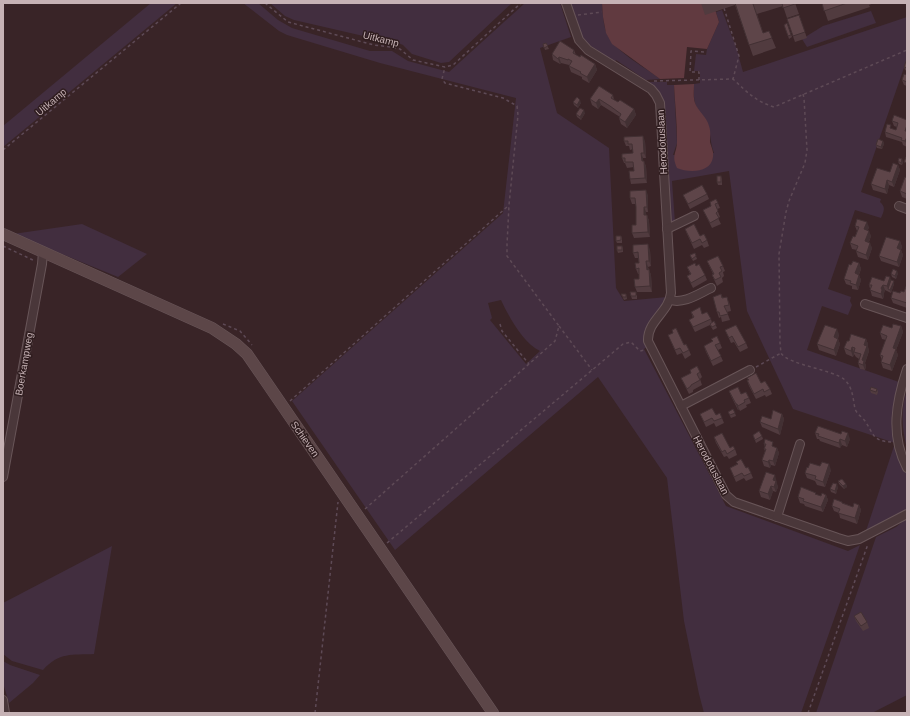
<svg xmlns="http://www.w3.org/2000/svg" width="910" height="716" viewBox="0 0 910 716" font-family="Arial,sans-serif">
<rect width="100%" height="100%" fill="#392427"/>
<g fill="#422e3f" fill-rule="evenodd">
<path d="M151,3H177L3,147V126Z"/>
<path d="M243,3H258L278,20L292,28L370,51H392L408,61L449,72L525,3H560L571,37L540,48L557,113L609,148L616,288L624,301L667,297C660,316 638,323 647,347L644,349L726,506L848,551L860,545L801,713H704L699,694L684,621L667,478L598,377L395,550L292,401L503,213L516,98L380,63L287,35L279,31ZM501,300C509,317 523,343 540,351L526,364L490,320L492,318L488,303Z"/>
<path d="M270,3H512L449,62L441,63L412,54L403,45L398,43L372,38L294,20L285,16Z"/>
<path d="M569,3H602C603,13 603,25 607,34C614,51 645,67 660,79L646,80L616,60L615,62L585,42L583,39Z"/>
<path d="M722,10L737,50L743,72L907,17V59L861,192L881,199L880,202C886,207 884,211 881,218L855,210L828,289L851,297L850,301L852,305L848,315L822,306L807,350L899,382L894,408L902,465L907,475V511L865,534L895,443L793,409L747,311L729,171L672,181L675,223L671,221L664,103C660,93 655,88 646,82H667V85H674L677,143L673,155L714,153C710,143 711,134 708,125C706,118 699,113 696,106C693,99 694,91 694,84L700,83V71H694L696,54L706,55L707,49L719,22L716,12Z"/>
<path d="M871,11L876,23L807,47L802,39L823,26Z"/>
<path d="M82,224L147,254L118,277L13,234Z"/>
<path d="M907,390V449C902,428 900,411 907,390Z"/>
<path d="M907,518V695L872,713H816L876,537L896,527Z"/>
<path d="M112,546L94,654C72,655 59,652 43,670L12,661L3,654V603Z"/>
<path d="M3,661L10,665L40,675L33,683L9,703L3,683Z"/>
</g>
<g fill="#613a40">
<path d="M602,3H713L719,22L707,49L687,47L684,78L660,79L612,44L606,33L603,17Z"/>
<path d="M694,84C694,90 693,97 695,103C698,111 707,117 709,126C711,131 710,137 710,142C711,147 714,151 713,157C711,173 689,173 677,168C671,154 677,154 677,141C677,122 675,104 674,85Z"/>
</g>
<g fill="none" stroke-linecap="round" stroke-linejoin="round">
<g stroke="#685558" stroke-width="10">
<g id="street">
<path d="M566,3L579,40L588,50L651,89L656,95L660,103L671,293C669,312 647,321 648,341L726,495L734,502L838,538L848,541L859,539L907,514"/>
<path d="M899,206L907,209"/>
<path d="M667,229L694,216"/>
<path d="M670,300C685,304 698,294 711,288"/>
<path d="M865,304L907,318"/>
<path d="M907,369C896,402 890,435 907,468"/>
<path d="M681,406L750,370"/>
<path d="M3,477L42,264L43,252"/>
<path d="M777,517L800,444"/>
<path d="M3,700L5,713"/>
</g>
</g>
<g stroke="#685558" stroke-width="12">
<path id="secondary" d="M3,234L212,328L236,344L247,354L493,713"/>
</g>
<g stroke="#5e4a56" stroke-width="1.5" stroke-dasharray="3 3" stroke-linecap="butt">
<path d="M265,3L288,22L374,45L391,47L400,49L413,60L445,67L453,65L521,3"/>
<path d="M724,8L739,56L733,79"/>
<path d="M578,15L602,12"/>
<path d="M699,80V72H690L691,51L705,52"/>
<path d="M654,81L733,79C747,92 755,101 774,107L907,50"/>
<path d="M803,94L804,98L807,150L805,163L789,201L786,212L779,254L780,343L781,353C788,365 832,369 845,380C853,388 853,399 855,409C857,414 862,417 865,421C874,434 872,441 891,442"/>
<path d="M3,150L181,3"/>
<path d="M3,246L35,261"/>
<path d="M223,324L240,331L252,345"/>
<path d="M500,324L502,331L529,364"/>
<path d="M559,326L592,370"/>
<path d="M756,367L781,353"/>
<path d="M290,401L508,206"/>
<path d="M365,509L555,341L559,326L507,256V245L509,205L518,115L517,106L503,98L445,83L442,79L445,67"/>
<path d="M387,543L623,344L631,342L640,351L644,350"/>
<path d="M315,713L338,502"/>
<path d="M808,713L868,544"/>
</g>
<use href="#street" stroke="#4a373a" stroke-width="8"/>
<use href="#secondary" stroke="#5c4648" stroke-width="11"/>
</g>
<g fill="#513b3f">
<path d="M701,3H795L799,14L787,18L783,6L757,14L763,33L769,31L776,48L753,56L735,5L705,15Z"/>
<path d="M822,3H874L869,5L870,7L828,21Z"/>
<path d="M799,15L807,38L795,42L787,19Z"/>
<path d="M787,23L792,37L789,39L788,36Z"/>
<path d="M546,43L549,49L545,50L543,44Z"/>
<path d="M574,50L576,55L580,57L595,64L597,70L589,83L582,79V77L571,72L569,66V65L561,63L560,64L553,60L552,54Z"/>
<path d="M907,61V71L905,70L904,67Z"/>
<path d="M907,75V86L904,85L902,80Z"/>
<path d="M613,95L614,100L618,102L634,109L636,115L627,128L621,124L619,118L620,117L601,105L598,109L592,105L590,99Z"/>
<path d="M573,102L581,103L578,108L574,105Z"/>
<path d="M585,113L581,120L577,117L576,114Z"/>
<path d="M907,120V147L903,145L902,142L886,137L885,132L893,129L896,130L897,127L894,126L892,121Z"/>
<path d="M624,141H645L646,158H643V161L646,166L647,183L631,184L630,179L634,171V167L627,168L625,163H624L622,158L633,153V149L630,150L629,146H626Z"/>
<path d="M883,141L884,144L882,149L877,148L876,145Z"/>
<path d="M898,161L903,162L902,165L899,164Z"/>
<path d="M898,165L900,170L894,187L889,185L887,194L873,190L871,184L890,172Z"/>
<path d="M721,176L722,179V185H718L717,182Z"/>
<path d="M907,178V199L902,197L900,191Z"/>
<path d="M707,194L709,199L690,209L683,195Z"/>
<path d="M648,195V212H646V215H647L649,221L650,237L634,238L632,233L636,225V204H632L630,198Z"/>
<path d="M710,202L718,203L720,208L717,209L720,217L718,218L721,224L712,228L703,210L711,206Z"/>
<path d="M855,226L869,227L868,230L871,236L869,242L872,248L868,260L858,257L856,251L857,250L852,249L850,243L855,237L857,231Z"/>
<path d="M685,229L700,236L707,240L709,246L704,248L702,245L694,249L687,234Z"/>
<path d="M621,236L622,238V243H617L616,241Z"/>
<path d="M900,241L902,247L901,250L903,255L899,267L881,261L879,256Z"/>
<path d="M622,246L623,248V252L618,253L617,250Z"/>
<path d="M650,250L651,266L648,267L649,270L651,275L652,292H637L635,287L639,279V274H638L636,269L639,263L638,258H635L633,253Z"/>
<path d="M695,253L697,259L693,261L690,255Z"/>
<path d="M707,261L723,266L725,271L723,272L724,276L722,278L723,282L717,286L712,275L713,274Z"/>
<path d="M859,263L861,269L859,275L861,280L858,290L852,289V286L846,284L844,279L851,265Z"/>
<path d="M696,266L705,275L707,280L693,288L687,276L690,274L687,267Z"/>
<path d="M898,273L896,279L892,277L891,274Z"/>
<path d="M891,280L894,284L891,293L885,290L884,293V295L883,299L872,296L869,285L884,281Z"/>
<path d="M907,284V308L893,303L891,298L900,293L904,292Z"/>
<path d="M621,294H626L627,299L624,300Z"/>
<path d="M721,294L723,298L729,302L731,311L727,312L730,320L722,322L721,317L719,318L717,312Z"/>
<path d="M637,295V299H632L631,296Z"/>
<path d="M691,312L711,319L712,323L714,321L717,328L713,330L710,325L695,332L689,320L693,318Z"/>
<path d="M901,326L903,332L896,350L898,355L892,371L883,368L881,362L882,360L880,355L886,340L882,339L880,333L892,328Z"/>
<path d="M672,330L689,350L691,355L685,359L682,353L677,355L668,335L673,333Z"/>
<path d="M725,330L746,343L748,348L740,352L734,342L731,343Z"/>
<path d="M839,334L838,339L840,344L836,356L819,350L817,344Z"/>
<path d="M866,339L868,344V347L869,351L865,363L866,366L865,370L860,369L858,363L859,359L856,357L854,354L853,357L846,354L844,348L849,341Z"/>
<path d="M720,343L722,348L718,350L723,361L713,366L706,352L704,346Z"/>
<path d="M690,370L700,372L702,377L700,379L702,385L693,390V392L689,394L681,378L691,373Z"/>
<path d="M747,380L761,383L770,389L772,394L766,397L765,395L756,399L749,386Z"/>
<path d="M877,389L878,392L877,395L871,393L870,390Z"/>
<path d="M729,391L741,394L749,398L751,403L746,405L747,407L740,411L739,409L738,410L731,396Z"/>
<path d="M728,412L735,413L736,416L731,418Z"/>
<path d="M700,414L716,415L722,418L724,423L716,427L714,423L706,427Z"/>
<path d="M782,414L784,419L780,435L762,427L760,422L771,419Z"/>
<path d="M815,433L850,439L847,447L842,445L840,448L820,441L819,439H817Z"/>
<path d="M753,435L762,436L763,439L756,443Z"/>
<path d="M714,437L730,448L735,449L737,455L729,459L727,456L724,457L716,443Z"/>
<path d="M764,444L777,448L779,453L775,466L771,465L770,468L764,466L762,460L765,451L764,449L765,447Z"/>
<path d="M737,464L746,468L751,473L753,478L746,481L744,478L736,482L730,468Z"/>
<path d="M831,470L825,487L817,485L815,481L807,478L805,473Z"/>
<path d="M777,481L776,482L778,487L776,492L773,491L770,500L761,497L759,491Z"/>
<path d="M838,481L846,484L847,487L844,489L839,484Z"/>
<path d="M838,487L836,494L831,492L830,489Z"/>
<path d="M816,495L821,496L826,495L828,500L823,512L805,506L804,504L800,503L798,497Z"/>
<path d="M843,503L853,507L859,505L861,510L857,524L840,518L839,513L834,511L832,506Z"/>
<path d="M854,616L867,622L869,628L863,631L856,621Z"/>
</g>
<g fill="#423033">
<path d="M559,57L561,63L560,64L558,59Z"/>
<path d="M595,64L597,70L589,83L587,77Z"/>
<path d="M599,99L601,105L598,109L596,103Z"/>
<path d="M580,100L581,103L578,108L577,105Z"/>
<path d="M634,109L636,115L627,128L625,122Z"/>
<path d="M584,110L585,113L581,120L580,117Z"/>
<path d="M643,136L645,141L646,158L644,153Z"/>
<path d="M907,137V145L905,141Z"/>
<path d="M883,141L884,144L882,149L881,147Z"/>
<path d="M641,153L643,158V166L642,161Z"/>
<path d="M902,159L903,162L902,165L901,163Z"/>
<path d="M644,161L646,166L647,183L645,178Z"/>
<path d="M898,165L900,170L894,187L892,182Z"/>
<path d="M887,180L889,185L887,194L885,189Z"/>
<path d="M646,190L648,195V212L647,207Z"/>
<path d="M644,207L646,212V221L644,215Z"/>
<path d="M647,215L649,221L650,237L648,232Z"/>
<path d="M867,222L869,227L866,234L864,229Z"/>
<path d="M869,231L871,236L867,246L865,241Z"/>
<path d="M900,241L902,247L899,254L897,248Z"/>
<path d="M870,243L872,248L868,260L866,255Z"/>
<path d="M648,244L650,250L651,266L649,261Z"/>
<path d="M901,250L903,255L899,267L897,262Z"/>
<path d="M646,261L648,267L649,275L647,270Z"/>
<path d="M859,263L861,269L857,279L855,273Z"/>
<path d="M649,269L651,275L652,292L650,286Z"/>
<path d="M897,271L898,273L896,279L895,276Z"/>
<path d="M859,275L861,280L858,290L856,285Z"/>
<path d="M890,277L892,283L888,289L889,292L887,286Z"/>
<path d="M894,281V284L891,293L890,290Z"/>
<path d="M883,285L885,290L884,293V295L883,299L881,294V288Z"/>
<path d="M901,326L903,332L896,350L898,355L892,371L890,365L893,348Z"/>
<path d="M837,329L839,334L836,343L834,337Z"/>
<path d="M838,339L840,344L836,356L834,350Z"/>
<path d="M866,339L868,344V347L869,351L865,363L866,366L865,370L863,365L862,360L864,345Z"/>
<path d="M852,347L854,352V354L853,357L851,351Z"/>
<path d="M736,404H737L739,409L738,410Z"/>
<path d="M782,414L784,419L780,435L778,429Z"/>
<path d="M848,433L850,439L847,447L845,441Z"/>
<path d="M840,439L842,445L840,448L839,443Z"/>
<path d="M777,448L779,453L775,466L773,461Z"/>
<path d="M769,460L771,465L770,468L768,462Z"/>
<path d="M829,464L831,470L825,487L823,482Z"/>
<path d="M775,475L778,487L776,492L774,487L773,480Z"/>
<path d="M837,484L838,487L836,494L835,491Z"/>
<path d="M846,484L847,487L844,489L843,486Z"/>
<path d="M771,486L773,491L770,500L768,494Z"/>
<path d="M826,495L828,500L823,512L821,507Z"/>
<path d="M859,505L861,510L857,524L855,518Z"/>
</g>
<g fill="#5e4549" stroke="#423033">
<path d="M735,3H754L753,4L763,33L769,31L772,38L749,45Z"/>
<path d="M782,3H795V4L783,8Z"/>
<path d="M822,3H847L824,11Z"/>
<path d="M799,15L805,32L793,36L787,19Z"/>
<path d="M787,23L791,35L788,36L784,25Z"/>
<path d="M560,41L574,50L573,53L580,57L581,55L595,64L587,77L580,73L581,72L569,66L572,61L568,59V60L559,57L558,59L552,54Z"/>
<path d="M546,43L548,46L544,48L543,44Z"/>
<path d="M906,61H907V68L904,67Z"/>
<path d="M904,74L907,75V82L902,80Z"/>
<path d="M599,86L613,95L611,98L618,102L620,100L634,109L625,122L619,118L621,114L610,106L599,99L596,103L590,99Z"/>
<path d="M577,97L580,100L577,105L573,102Z"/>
<path d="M580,108L584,110L580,117L576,114Z"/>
<path d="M894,115L907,120V125L905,131H907V137L905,141L901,140L902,138L885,132L887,124L891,125L890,128L896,130L898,123L892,121Z"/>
<path d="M643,136L644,153H641L642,161H644L645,178L630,179L629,171H634L633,162H625V158H622V154L633,153L632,144H628V141H624V137Z"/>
<path d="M878,139L883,141L881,147L876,145Z"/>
<path d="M906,157H907V163L904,162Z"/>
<path d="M899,158L902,159L901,163L898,161Z"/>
<path d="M893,163L898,165L892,182L887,180L885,189L871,184L877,168L890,172Z"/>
<rect x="717" y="176" width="4" height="6"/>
<path d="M905,177L907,178V194L900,191Z"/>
<path d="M702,185L707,194L688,204L683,195Z"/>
<path d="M646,190L647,207H644V215H647L648,232L632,233V225H636V207L635,198H630V191Z"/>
<path d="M716,199L718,203L715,204L718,211L716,213L719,218L710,223L703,210L711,206L710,202Z"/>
<path d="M857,219L867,222L864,229L869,231L865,241L870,243L866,255L856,251L858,246L850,243L853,236L855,237L859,227L855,226Z"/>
<path d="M694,224L700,236L704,234L707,240L702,243L700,239L692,243L685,229Z"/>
<path d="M616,236H621V240L616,241Z"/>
<path d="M886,237L900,241L897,248L901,250L897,262L879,256Z"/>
<path d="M648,244L649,261H646L647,270L649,269L650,286L635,287L634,279H639V268L636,269L635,263H639L638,252L633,253V245Z"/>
<rect x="617" y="246" width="5" height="4"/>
<path d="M695,253L696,256L692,259L690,255Z"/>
<path d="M718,256L723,266L720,267L722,271L719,273L721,277L715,280L712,275L714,274L707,261Z"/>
<path d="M853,261L859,263L855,273L859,275L856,285L850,283L851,281L844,279L849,264L851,265Z"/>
<path d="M695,263L696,266L699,264L705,275L691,283L687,276L691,274L687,267Z"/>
<path d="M893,269L897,271L895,276L891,274Z"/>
<path d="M886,276L890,277L887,286L883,285L881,288L882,290L881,294L870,290L872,285H869L872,277L884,281Z"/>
<path d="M891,280L894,281L890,290L888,289Z"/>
<path d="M907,284V303L891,298L893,291L900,293L901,291L904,292Z"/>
<path d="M630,292H636V296H631Z"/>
<path d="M621,294H626V297H623Z"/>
<path d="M721,294L722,298L727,297L729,305L724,306L728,314L720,316L719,312H717L713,297Z"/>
<path d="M700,307L702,314L707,312L711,319L693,327L689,320L694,317L691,312Z"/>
<path d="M714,321L716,325L712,327L710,324Z"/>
<path d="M893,324L901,326L893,348L896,349L890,365L881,362L883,356L880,355L887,336L880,333L883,325L892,328Z"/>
<path d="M736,325L746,343L738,347L732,336L729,338L725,330Z"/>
<path d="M825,325L837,329L834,337L838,339L834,350L817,344Z"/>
<path d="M676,328L684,345L686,344L689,350L683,353L680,348L675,350L668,335L673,333L672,330Z"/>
<path d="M851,334L866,339L864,345L867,346L862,360L864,361L863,365L858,363L861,354L854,352L855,348L852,347L851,351L844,348L847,341H849Z"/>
<path d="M717,336L720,343L715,345L721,356L711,361L704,346L713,341L711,339Z"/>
<path d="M697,366L700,372L697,374L700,380L691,385V386L687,389L681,378L691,373L690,370Z"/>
<path d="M756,373L761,383L765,381L770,389L764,392L763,389L754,394L747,380H749L747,378Z"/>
<path d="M738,387L741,394L746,392L749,398L744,400L745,402L738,406L737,404H736L729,391Z"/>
<path d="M871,387L877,389L876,392L870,390Z"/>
<path d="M712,408L716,415L720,413L722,418L714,421L712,418L704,422L700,414Z"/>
<path d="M733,409L735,413L730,415L728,412Z"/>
<path d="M773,410L782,414L778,429L760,422L762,416L771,419Z"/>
<path d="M818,426L841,434L842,431L848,433L845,441L840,439L839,443L818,436L819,434L815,433Z"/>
<path d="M759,431L762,436L755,440L753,435Z"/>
<path d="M722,433L730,448L733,446L735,449L727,454L725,450L722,452L714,437Z"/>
<path d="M765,439L773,442L772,446L777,448L773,461L769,460L768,462L762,460L766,449H764L766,444H764Z"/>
<path d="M741,459L746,468L748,467L751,473L744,476L742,473L734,477L730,468L738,464L736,462Z"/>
<path d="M822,462L829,464L823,482L815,479L816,476L805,473L807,467L808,468L810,463L820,466Z"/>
<path d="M766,472L775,475L773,480L776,481L774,487L771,486L768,494L759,491Z"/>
<path d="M842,479L846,484L843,486L838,481Z"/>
<path d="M833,483L837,484L835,491L830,489Z"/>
<path d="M801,487L816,493L815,494L821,496L822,493L826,495L821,507L803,501L804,499L798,497Z"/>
<path d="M834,499L842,502V503L853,507L854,503L859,505L855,518L838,513L840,509L832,506Z"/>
<path d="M861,612L867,622L861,626L854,616Z"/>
</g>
<g text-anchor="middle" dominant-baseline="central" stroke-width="3" stroke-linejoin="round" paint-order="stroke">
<g font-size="10" fill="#c6b2b5" stroke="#2f1d1f">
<text transform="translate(381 39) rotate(14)">Uitkamp</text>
<text transform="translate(51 102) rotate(-40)">Uitkamp</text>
<text transform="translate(662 142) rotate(-93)">Herodotuslaan</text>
<text transform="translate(24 364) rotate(-80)">Boerkampweg</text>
<text transform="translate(305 439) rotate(55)">Schieven</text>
<text transform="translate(711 465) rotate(62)">Herodotuslaan</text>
</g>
</g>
<rect width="910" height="716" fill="none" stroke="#c6b2b5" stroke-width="8"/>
</svg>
